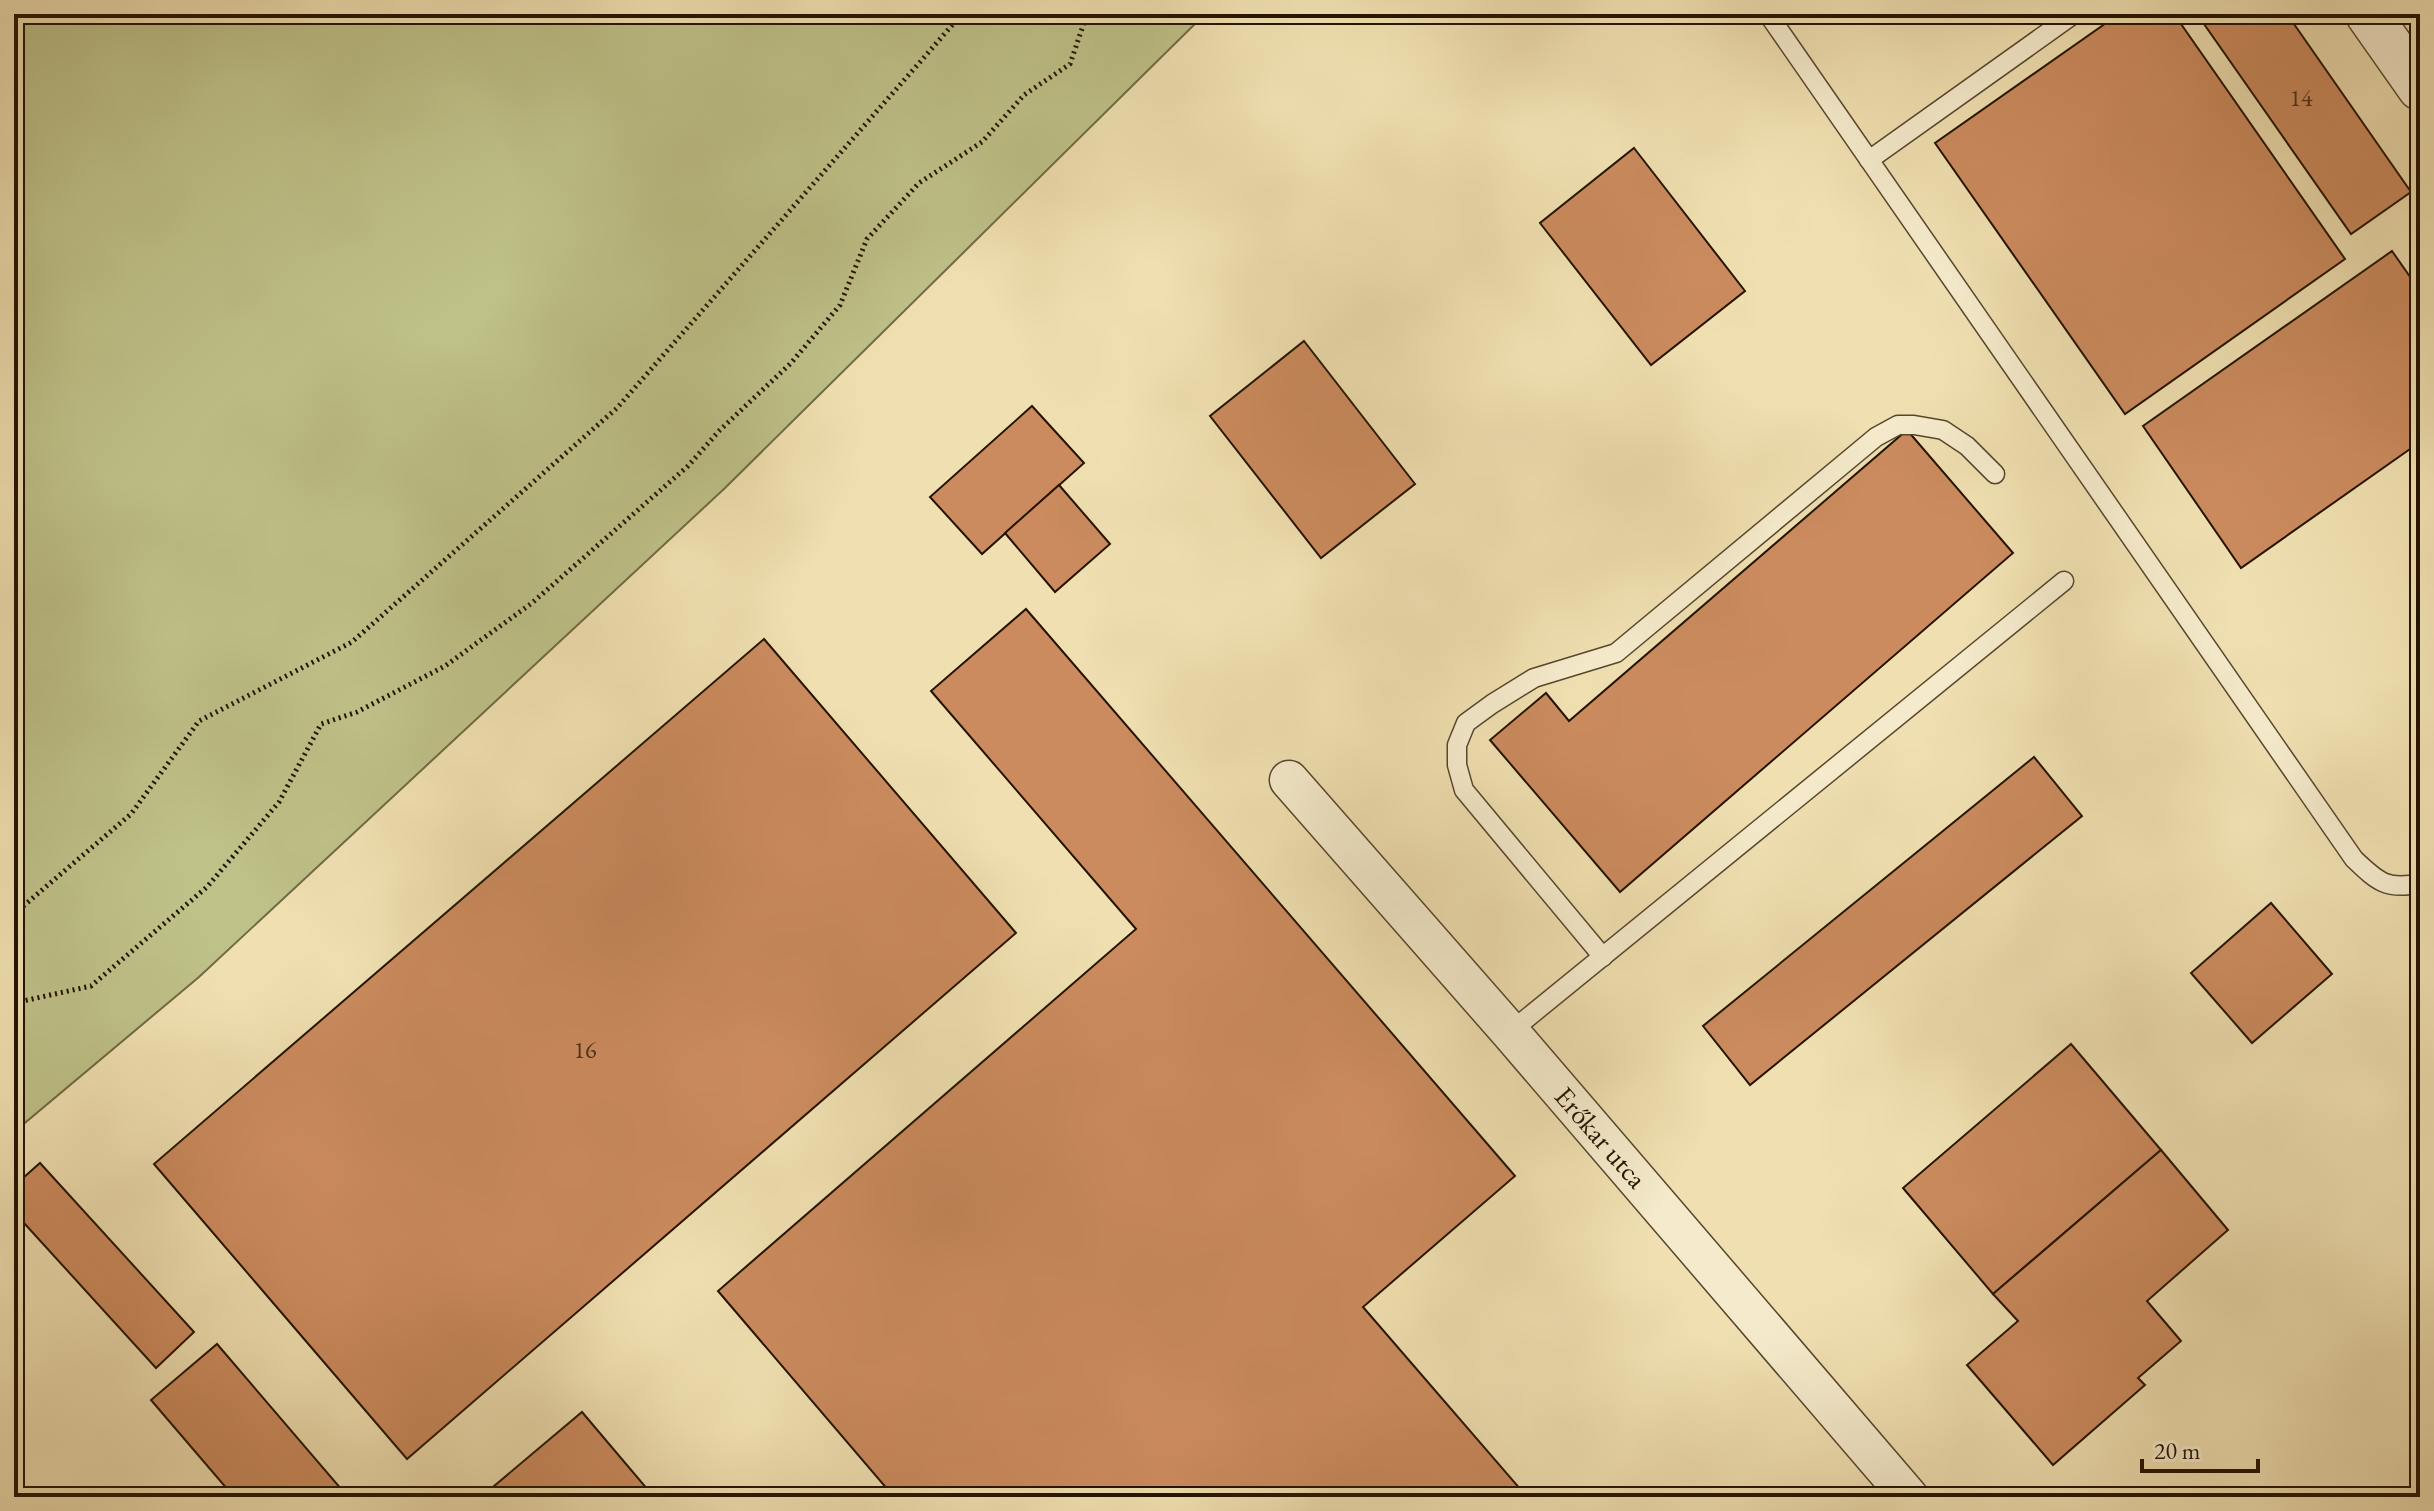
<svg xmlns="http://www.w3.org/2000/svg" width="2434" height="1511" viewBox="0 0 2434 1511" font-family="'EB Garamond',serif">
<rect width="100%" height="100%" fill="#f0e0b1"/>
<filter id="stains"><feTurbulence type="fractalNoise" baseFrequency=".0025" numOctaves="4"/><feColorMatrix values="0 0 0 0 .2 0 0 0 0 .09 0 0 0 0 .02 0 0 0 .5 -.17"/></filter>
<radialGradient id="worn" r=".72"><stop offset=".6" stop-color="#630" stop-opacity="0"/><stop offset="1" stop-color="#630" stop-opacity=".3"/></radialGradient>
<path fill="#bec188" stroke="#716a44" stroke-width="2" d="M14,14H1205L725,488L199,977L14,1132Z"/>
<g fill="#cb8b5e" stroke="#241300" stroke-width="2">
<path d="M2119,14H2174L2345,259L2125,414L1935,143Z"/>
<path d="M2197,14H2287L2411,192L2351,234Z"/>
<path d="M1634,148L1745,291L1651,365L1540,223Z"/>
<path d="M2392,251L2420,291V442L2241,568L2143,426Z"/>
<path d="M1304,341L1415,484L1321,558L1210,416Z"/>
<path d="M1032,406L1084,463L982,554L930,497Z"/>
<path d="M1907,430L2013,553L1620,892L1490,740L1546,693L1569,721Z"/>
<path d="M1059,485L1110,544L1055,592L1005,533Z"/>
<path d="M1026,609L1515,1176L1363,1307L1527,1497H894L718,1291L1136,929L931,691Z"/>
<path d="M764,639L1016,933L407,1459L154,1164Z"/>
<path d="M2034,757L2082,816L1750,1085L1703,1026Z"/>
<path d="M2271,903L2332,974L2252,1043L2191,973Z"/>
<path d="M2071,1044L2161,1150L1993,1294L1903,1188Z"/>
<path d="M2161,1150L2228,1230L2147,1301L2181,1341L2138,1378L2145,1385L2053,1465L1967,1365L2018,1321L1993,1294Z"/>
<path d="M40,1163L194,1332L156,1368L14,1212V1186Z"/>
<path d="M217,1344L348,1497H234L151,1400Z"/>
<path d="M582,1412L654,1497H481Z"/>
</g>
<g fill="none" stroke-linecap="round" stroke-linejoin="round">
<g stroke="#57462c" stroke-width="21">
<g id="service">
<path d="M1768,14L2354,859C2377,881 2387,891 2420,883"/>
<path d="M1869,160L2074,14"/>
<path d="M1603,957L1464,790L1457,765V745L1466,723L1492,704L1534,678L1616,653L1876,437L1898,425H1914L1943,430L1967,446L1995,474"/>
<path d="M1510,1032L2064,581"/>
</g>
</g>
<g stroke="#57462c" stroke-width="41">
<path id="minor" d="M1289,780L1510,1032L1909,1497"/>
</g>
<g stroke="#57462c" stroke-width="47">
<path id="tertiary" d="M2368,14L2420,88"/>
</g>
<g stroke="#241300" stroke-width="5" stroke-dasharray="2 4" stroke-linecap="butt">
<path d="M14,914L131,814L199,721L352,642L617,408L962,14"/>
<path d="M14,1003L91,986L207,887L279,802L321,724L357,712L445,666L532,603L688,466L719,431L791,363L840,305L867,239L919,183L982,142L1024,95L1070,64L1087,14"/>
</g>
<use href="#service" stroke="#f5ebcc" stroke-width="18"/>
<use href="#minor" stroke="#f5ebcc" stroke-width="38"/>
<use href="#tertiary" stroke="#f5ebcc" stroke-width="44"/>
<path stroke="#241300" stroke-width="6" stroke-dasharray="14 14" stroke-linecap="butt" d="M14,1496L15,1497"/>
</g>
<g text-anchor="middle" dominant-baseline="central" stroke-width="6" stroke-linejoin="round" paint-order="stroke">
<g font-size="24" fill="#4e3118">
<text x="2301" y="97">14</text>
<text x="585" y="1049">16</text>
</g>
<g font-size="28" fill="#241300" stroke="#f5ebcc">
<text transform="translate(1601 1137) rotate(49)">Erőkar utca</text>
</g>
</g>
<rect width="2434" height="1511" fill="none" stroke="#f0e0b1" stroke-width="48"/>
<rect x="16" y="16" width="2402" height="1479" fill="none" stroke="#241300" stroke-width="4"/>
<rect x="24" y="24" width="2386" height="1463" fill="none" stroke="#241300" stroke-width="2"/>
<path d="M2142 1459v12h116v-12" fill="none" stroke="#241300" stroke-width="4"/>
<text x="2154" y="1459" font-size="24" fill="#241300" stroke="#f5ebcc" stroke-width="6" paint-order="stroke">20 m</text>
<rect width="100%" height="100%" filter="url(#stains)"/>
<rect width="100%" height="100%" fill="url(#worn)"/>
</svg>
